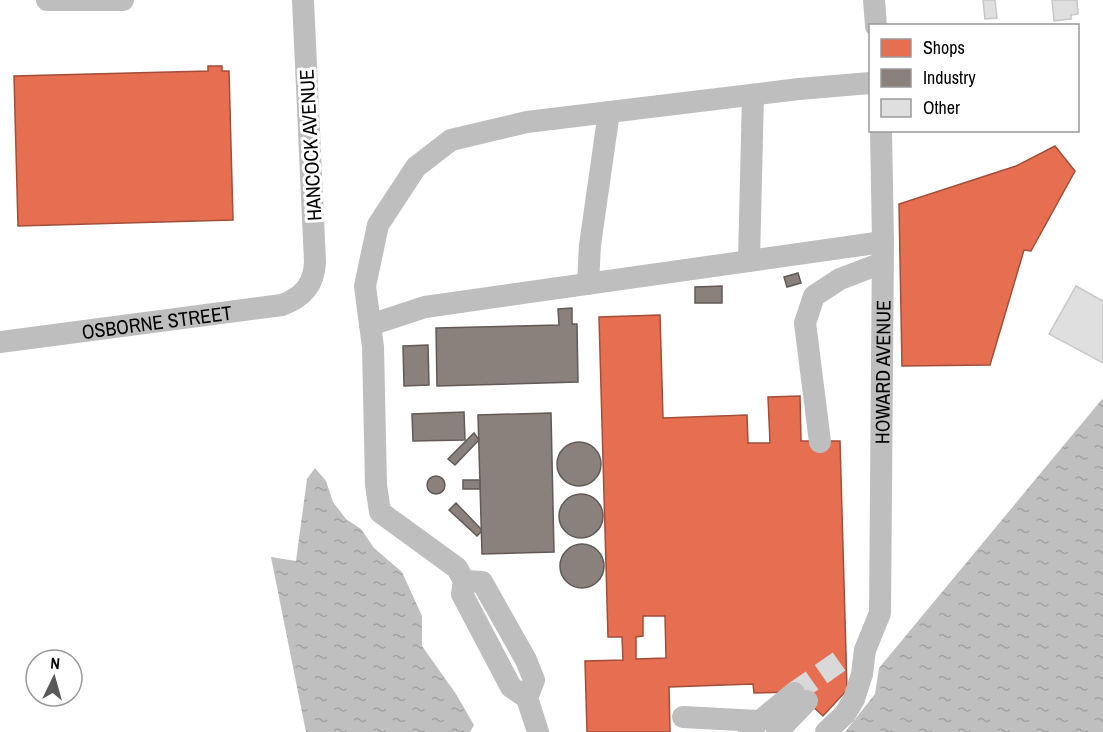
<svg xmlns="http://www.w3.org/2000/svg" width="1103" height="732" viewBox="0 0 1103 732" font-family="'Archivo Narrow',sans-serif">
<defs>
<pattern id="water-ripples" width="26" height="14" patternUnits="userSpaceOnUse" patternTransform="scale(1.5)"><rect width="26" height="14" fill="#bfbfbf"/><path d="M2 4q2-2 4 0t4 0M15 11q2-2 4 0t4 0" fill="none" stroke="#a2a2a2"/></pattern>
</defs>
<rect width="100%" height="100%" fill="#fff"/>
<g fill="url(#water-ripples)">
<path d="M1103,398V732H845L875,694L879,668Z"/>
<path d="M315,468L326,481L333,502L346,519L361,529L374,548L402,572L422,616V646L456,694L474,725L470,732H306L271,557L296,561L307,479Z"/>
</g>
<g fill="#e76f51" stroke="#a24e39" stroke-width="1.5" fill-rule="evenodd">
<path d="M208,66H222V71H229L233,220L18,226L14,76L208,71Z"/>
<path d="M1055,146L1075,171L1031,251L1024,250L990,365L902,366L899,204L1016,166Z"/>
<path d="M660,315L663,418L747,415L748,443H770L768,397L800,396L801,441H840L847,690L823,716L797,692L754,693L753,684L669,687L670,732H587L585,661L623,660L622,637H608L599,317ZM643,616H665L666,658L636,659V637L643,636Z"/>
</g>
<g fill="#8a817c" stroke="#615a57" stroke-width="1.5">
<path d="M798,273L801,283L787,287L784,277Z"/>
<path d="M722,286V303H695V287Z"/>
<path d="M572,308V324H577L578,382L437,386L436,328L559,325L558,309Z"/>
<path d="M428,345L429,385L404,386L403,346Z"/>
<path d="M464,412L465,440L413,441L412,414Z"/>
<path d="M551,413L554,552L482,554L478,415Z"/>
<path d="M474,433L479,440L455,465L448,459Z"/>
<circle cx="579" cy="464" r="22"/>
<circle cx="436" cy="485" r="9"/>
<rect x="463" y="480" width="17" height="9"/>
<circle cx="581" cy="516" r="22"/>
<path d="M456,503L481,529V532L477,536L449,510Z"/>
<circle cx="582" cy="566" r="22"/>
</g>
<g fill="#dfdfdf" stroke="#c7c7c7" stroke-width="1.5">
<path d="M983,0H995L997,18L985,19Z"/>
<path d="M1052,0H1077L1078,14L1071,15V19L1054,21Z"/>
<path d="M1076,286L1103,301V363L1049,334Z"/>
</g>
<g fill="none" stroke-linecap="round" stroke-linejoin="round">
<path stroke="#d9d9d9" stroke-width="22" stroke-dasharray="22 11" stroke-linecap="butt" d="M794,693L847,656"/>
<g stroke="#bebebe" stroke-width="22">
<path d="M47,0H123"/>
<path d="M874,0L876,26"/>
<path d="M749,261L753,95"/>
<path d="M588,284L590,245L609,112"/>
<path d="M370,325L425,307L883,242"/>
<path id="s1" d="M0,342L282,305C303,297 314,285 315,262L303,0"/>
<path d="M820,442L805,323L814,296L840,279L882,263"/>
<path d="M464,581L482,582L526,660L534,680L527,698"/>
<path d="M683,717L758,721"/>
<path d="M749,730L794,693"/>
<path d="M538,732L527,698L511,687L462,594L464,581L457,568L380,512L376,485L373,347L365,286L378,225L416,167L451,140L527,122L799,89L870,83"/>
<path d="M777,732L807,701"/>
<path id="s2" d="M826,732L845,714L854,699L862,674L865,650L880,613L883,242L881,130"/>
</g>
</g>
<g text-anchor="middle" dominant-baseline="central" stroke-width="6" stroke-linejoin="round" paint-order="stroke">
<g font-size="20" fill="#000" stroke="#fff">
<text transform="translate(310 145) rotate(-93)">HANCOCK AVENUE</text>
<text stroke="none"><textPath href="#s1" startOffset="158">OSBORNE STREET</textPath></text>
<text stroke="none"><textPath href="#s2" startOffset="375">HOWARD AVENUE</textPath></text>
</g>
</g>
<rect x="869" y="24" width="210" height="108" fill="#ffffff" stroke="#999999" stroke-width="1.5"/>
<rect x="881" y="39" width="30" height="18" fill="#e76f51" stroke="#999999" stroke-width="1.5"/>
<text x="923" y="54" font-size="18" fill="#000000">Shops</text>
<rect x="881" y="69" width="30" height="18" fill="#8a817c" stroke="#999999" stroke-width="1.5"/>
<text x="923" y="84" font-size="18" fill="#000000">Industry</text>
<rect x="881" y="99" width="30" height="18" fill="#dfdfdf" stroke="#999999" stroke-width="1.5"/>
<text x="923" y="114" font-size="18" fill="#000000">Other</text>
<g transform="translate(54 678) rotate(5)"><circle r="28" fill="#ffffff" stroke="#999999" stroke-width="1.5"/>
<path d="M0-4.5L10 22L0 15L-10 22Z" fill="#595959"/>
<text y="-9" font-size="16" font-weight="bold" text-anchor="middle" fill="#000000">N</text>
</g>
</svg>
